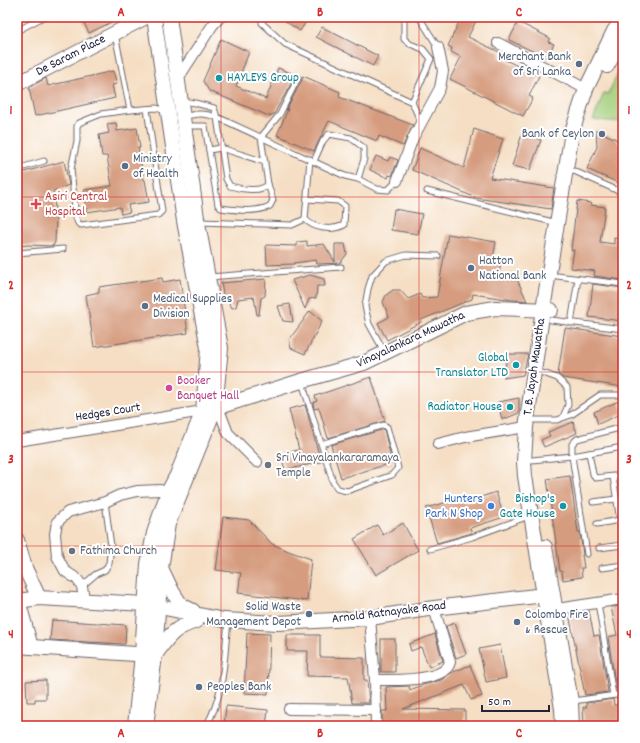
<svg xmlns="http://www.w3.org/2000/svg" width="640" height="743" viewBox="0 0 640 743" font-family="Dekko,sans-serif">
<rect width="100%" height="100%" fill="#fff"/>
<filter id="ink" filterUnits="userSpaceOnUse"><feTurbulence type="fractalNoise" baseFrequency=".025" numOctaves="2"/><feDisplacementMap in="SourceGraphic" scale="8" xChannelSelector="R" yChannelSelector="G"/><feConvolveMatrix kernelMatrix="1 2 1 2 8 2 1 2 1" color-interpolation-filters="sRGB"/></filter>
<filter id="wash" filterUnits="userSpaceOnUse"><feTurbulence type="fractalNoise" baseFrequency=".012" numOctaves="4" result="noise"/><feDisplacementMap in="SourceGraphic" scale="16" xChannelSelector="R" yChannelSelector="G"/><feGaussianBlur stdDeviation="0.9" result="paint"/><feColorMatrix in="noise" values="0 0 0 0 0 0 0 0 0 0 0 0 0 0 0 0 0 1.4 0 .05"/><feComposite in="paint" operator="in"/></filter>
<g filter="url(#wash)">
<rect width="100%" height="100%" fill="#f5dec3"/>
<path fill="#a3cf7c" stroke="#62785c" d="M623,62V122L593,120L604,93L608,94Z"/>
<g id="blocks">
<g fill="#d69c7f">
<path d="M81,17H122L89,33Z"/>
<path d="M279,17H309L300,31Z"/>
<path d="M461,17H478L468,37L501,53L499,57L539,76L529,96L533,98L523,116L450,79L461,57L451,52L452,48L448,46Z"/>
<path d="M518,22L550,38L548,42L554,44L547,58L509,40Z"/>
<path d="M322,27L378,56L373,66L316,37Z"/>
<path d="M221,39L249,52L236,86L266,99L278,68L296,75L274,114L269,116L209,91L203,81Z"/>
<path d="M113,71L117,84L112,85L115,98L35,116L29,88L33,85L46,78L48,86Z"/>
<path d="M303,76L340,92L339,97L413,125L403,146L379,136L377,141L329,121L314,151L277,135L288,109L286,110L302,80V77Z"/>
<path d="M116,123L117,131L137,128L140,148H138L144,180H145L149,202L128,205L130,212L121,214L120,207L87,212L84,190L112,186L107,156H102L99,135L109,133L107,124Z"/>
<path d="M474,129L503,139L490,178L554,188L551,209L476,198L412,170L420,148L464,168Z"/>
<path d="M596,130L616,139L623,150V185L587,169L597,147Z"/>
<path d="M523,131L541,140L530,170L512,166Z"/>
<path d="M376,156L388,161L390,157L398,160L392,176L389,175L388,178L370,170Z"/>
<path d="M64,161L69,185L53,191L56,217L55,242L53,246L29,245L17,246V174Z"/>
<path d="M577,201L591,203L590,205L605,207L600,242L614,244V238L623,239V280L594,276L595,271L571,268L574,250H571Z"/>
<path d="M394,209L422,214L418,234L391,230Z"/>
<path d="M448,234L496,242L493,259L501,261L499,275L516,277L527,301L512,300L473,294L472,299L421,320V322L387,340L378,323L389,317L383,302L386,295L393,290H400L408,299L420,294L422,298L437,297Z"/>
<path d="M307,241V246L324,244L335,262V244H345L347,254L340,263L317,264L316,260L294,263V264L267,265L266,245L297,246V242Z"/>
<path d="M310,275L324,279L325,286H317L316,298L309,299L305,309L292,280Z"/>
<path d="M162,278L163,282L180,279L188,333L94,347L86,295L99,292V287Z"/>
<path d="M266,279L265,296L261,298L259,315H257L254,297L238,299L236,307L232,308L228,301L224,300L221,283Z"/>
<path d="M593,284L623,288V321L589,317Z"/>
<path d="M290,304L293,322L283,321L278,306Z"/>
<path d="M310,311L322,321L305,354L291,348L289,340Z"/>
<path d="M565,328L623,336V387L563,378L558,374Z"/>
<path d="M507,354H528L523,375L504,378Z"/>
<path d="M371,377L385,421L328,438L319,408L314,409L313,403L317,401L315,396Z"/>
<path d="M519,398V413L502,420L498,402Z"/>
<path d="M619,401L623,413L598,424L594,412Z"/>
<path d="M305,405L321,462L285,470L281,454L299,450L289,409Z"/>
<path d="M573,422L577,433L544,447L541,440L550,436L548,432Z"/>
<path d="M384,429L392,463L341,478L331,445Z"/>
<path d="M570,476L578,532H580L583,555H582L584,568H581L582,577L563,580L562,571H560L547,479Z"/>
<path d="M496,492L504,517L470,528L472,533L437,543L426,508L462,498L463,503Z"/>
<path d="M223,517L249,520L272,544L291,552L311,559L307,601L238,593L241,573L216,570Z"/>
<path d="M403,523L418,550L376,575L354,539L377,525L383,535Z"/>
<path d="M623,606V689H616L608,637L617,635L611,607Z"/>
<path d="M589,611L594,636L599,635L608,692L585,695L569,614Z"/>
<path d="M52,620L126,625L125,644L50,640Z"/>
<path d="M455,623L466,654L456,658L446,626Z"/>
<path d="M247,633L270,634L268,694L244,693Z"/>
<path d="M435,634L443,661L429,667L421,647L411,651L409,644Z"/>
<path d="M287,635H320V657L364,658V680H367L369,703H352L348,677L307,676L308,651H287Z"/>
<rect x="381" y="639" width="14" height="33"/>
<path d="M500,645L506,678L486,682L479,649Z"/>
<path d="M470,665L482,696L471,700L464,685L403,709L465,710V726H382V711H387L386,687L409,686L410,690L423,685L441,680L451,673Z"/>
<path d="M46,680V699H35V702H27L26,681Z"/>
<path d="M613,699L614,705H623V726H584L583,707H587L586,703Z"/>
<path d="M226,706L268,710L266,726H224Z"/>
</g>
</g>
</g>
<g filter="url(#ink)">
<use href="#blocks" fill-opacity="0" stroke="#6c646b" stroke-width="1"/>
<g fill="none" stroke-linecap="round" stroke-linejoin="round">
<g stroke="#6c646b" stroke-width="7">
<g id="lane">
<path d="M262,17V23L285,44L412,102"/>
<path d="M404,17V39L410,44L423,49L431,59L412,102L421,123"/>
<path d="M419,17L438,47"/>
<path d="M17,31L43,17"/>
<path d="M115,34L130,110L156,108L166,111"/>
<path d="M182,101L195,103L214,108L217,117L226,179L230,186C240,189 262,193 268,184L261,137L280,114L298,78"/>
<path d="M130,110L101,114L79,123L77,126V141L71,169L76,218L78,223L81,225L158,215L162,211L147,109"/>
<path d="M184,117C197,113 203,113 217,117L345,176L358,179L377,189L388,190L397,181"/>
<path d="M186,126H205L218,205L221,208C236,210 256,213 270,206L273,200L268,184"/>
<path d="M209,150L221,148L265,162"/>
<path d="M314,161L323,141L329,134L351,138L364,148V159L358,179"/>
<path d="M17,169L44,161"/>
<path d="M574,171L623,193"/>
<path d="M427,191L557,223"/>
<path d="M307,199L338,201L345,206L344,225C332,231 314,229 305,219L310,159"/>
<path d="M199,222L292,225L305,219"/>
<path d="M17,253L63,249"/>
<path d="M557,276L623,284"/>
<path d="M209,277L341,267"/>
<path d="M551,320L623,329"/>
<path d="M571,323L578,279"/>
<path d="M384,351L369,324L365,306L368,289L372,276L386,261L406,255L438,256"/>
<path d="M543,373L557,378L567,387L568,405L563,417"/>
<path d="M302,382L333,482L338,489L347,491L392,475L398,468L387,427L384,425L321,444"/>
<path d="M535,420H557L571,415L600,395H623"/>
<path d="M589,453L593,474L595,478L623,475"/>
<path d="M532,460L572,456L623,447"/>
<path d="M613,477L623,539"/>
<path d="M593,502L616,499"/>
<path d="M597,524L620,520"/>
<path d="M599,548L623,545"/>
<path d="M430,549L472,537L529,516"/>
<path d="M587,554L572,456V444L577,439L623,427"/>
<path d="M602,568L623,565"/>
<path d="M82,586L96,574L105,570L109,563L111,546L105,502"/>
<path d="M598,603L613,695"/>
<path d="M573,701L623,694"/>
<path d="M206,726C225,695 224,657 228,621"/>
</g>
</g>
<g stroke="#6c646b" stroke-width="12">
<g id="street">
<path d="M498,43L586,89"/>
<path d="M177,80L212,26L220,17"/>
<path d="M397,181L413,138L440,88L443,71L438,47"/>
<path d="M218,407L228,433L257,462"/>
<path d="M17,441L203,411"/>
<path d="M438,444L465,437L526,427"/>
<path d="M84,600L82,586L77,579L65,571L57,556L55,534L57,522L68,512L105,502L120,495L137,491L160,490L168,492"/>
<path d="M550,610L623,599"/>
<path d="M370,618L375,680L376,726"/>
<path d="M375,680C392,680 445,683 450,662L434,608"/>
<path d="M289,709L376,710"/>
</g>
</g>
<g stroke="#6c646b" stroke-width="16">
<g id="secondary">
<path d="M607,66L623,37"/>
<path d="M17,84L146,17"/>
<path d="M207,410L215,408L301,381L364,363L466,313L495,308L551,310"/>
<path d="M17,540L25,568L39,598"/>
<path d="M545,547L571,702L572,726"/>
<path d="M161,568L172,591L181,605L193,611"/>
<path d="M17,597L31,647"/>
<path d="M18,601L39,598L145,604L224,620L278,623L370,618L434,608L553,594"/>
<path d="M17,646L150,655"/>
<path d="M155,655C169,636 172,629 196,621"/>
<path d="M135,726L142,654L148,564L154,533L168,492L177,475L203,411L208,348L184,221L154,17"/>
<path d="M146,726L155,655L161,568L168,524L215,408L221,348L197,218L169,17"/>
<path d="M563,726L562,709L525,476L524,462L526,427L543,309L572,132L586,89L614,31L623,18"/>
</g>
</g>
<use href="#lane" stroke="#fff" stroke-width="5"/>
<use href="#street" stroke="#fff" stroke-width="10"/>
<use href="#secondary" stroke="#fff" stroke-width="14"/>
</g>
</g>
<path fill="none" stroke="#d62828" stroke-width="1" stroke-opacity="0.55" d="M221,17V726M419,17V726M17,197H623M17,372H623M17,546H623"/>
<g fill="#5c6f8a" stroke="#fff" stroke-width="1.5">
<circle cx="579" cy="64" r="4"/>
<circle cx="602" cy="134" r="4"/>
<circle cx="125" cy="166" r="4"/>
<circle cx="471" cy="268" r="4"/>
<circle cx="145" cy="306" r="4"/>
<circle cx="309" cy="614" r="4"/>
<circle cx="517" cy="622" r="4"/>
<circle cx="199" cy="687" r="4"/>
</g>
<g fill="#0f9aa8" stroke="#fff" stroke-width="1.5">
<circle cx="219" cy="78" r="4"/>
<circle cx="516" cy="365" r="4"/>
<circle cx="510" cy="407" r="4"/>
<circle cx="563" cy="506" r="4"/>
</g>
<path fill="#e0444e" stroke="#fff" stroke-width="1.5" d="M34 198h4v4h4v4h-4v4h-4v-4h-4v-4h4z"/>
<circle fill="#d1479c" stroke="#fff" stroke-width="1.5" cx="169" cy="388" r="4"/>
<g fill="#6b7280" stroke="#fff" stroke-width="1.5">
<circle cx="268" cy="465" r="4"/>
<circle cx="72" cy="551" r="4"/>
</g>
<circle fill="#3f7fe0" stroke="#fff" stroke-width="1.5" cx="491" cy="506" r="4"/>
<g text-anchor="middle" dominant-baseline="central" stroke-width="4" stroke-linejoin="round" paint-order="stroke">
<g font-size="13" fill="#22223b" stroke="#fff">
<text transform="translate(71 56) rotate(-27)">De Saram Place</text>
<text transform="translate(411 340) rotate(-25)">Vinayalankara Mawatha</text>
<text transform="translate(535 367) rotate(-82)">T. B. Jayah Mawatha</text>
<text transform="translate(108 413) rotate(-9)">Hedges Court</text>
<text transform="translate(389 613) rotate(-7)">Arnold Ratnayake Road</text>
</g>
<g font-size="13" fill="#4e5e75" stroke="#fff" text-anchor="start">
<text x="571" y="57" text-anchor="end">Merchant Bank<tspan x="571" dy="15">of Sri Lanka</tspan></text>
<text x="594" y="134" text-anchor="end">Bank of Ceylon</text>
<text x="133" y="159">Ministry<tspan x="133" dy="15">of Health</tspan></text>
<text x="479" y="261">Hatton<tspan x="479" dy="15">National Bank</tspan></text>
<text x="153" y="299">Medical Supplies<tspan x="153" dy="15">Division</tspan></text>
<text x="301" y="607" text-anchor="end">Solid Waste<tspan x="301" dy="15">Management Depot</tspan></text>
<text x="525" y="615">Colombo Fire<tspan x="525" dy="15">&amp; Rescue</tspan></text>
<text x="207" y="687">Peoples Bank</text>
</g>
<g font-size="13" fill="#0d838f" stroke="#fff" text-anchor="end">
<text x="227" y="78" text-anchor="start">HAYLEYS Group</text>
<text x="508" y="358">Global<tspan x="508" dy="15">Translator LTD</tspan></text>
<text x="502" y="407">Radiator House</text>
<text x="555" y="499">Bishop's<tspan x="555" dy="15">Gate House</tspan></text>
</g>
<g font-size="13" fill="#be3a42" stroke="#fff" text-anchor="start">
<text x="45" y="197">Asiri Central<tspan x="45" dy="15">Hospital</tspan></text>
</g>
<g font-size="13" fill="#b23c85" stroke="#fff" text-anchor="start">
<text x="177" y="381">Booker<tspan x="177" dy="15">Banquet Hall</tspan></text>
</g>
<g font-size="13" fill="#5b616d" stroke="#fff" text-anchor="start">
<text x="276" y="458">Sri Vinayalankararamaya<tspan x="276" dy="15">Temple</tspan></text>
<text x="80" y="551">Fathima Church</text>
</g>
<g font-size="13" fill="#366cbe" stroke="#fff" text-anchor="end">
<text x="483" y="499">Hunters<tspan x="483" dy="15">Park N Shop</tspan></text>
</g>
</g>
<rect width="640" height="743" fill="none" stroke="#fff" stroke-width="44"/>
<path d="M482 705v6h67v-6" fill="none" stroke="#22223b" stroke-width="2"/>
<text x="488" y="705" font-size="12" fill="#22223b" stroke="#ffffff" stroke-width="3" paint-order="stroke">50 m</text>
<rect x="22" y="22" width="596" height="699" fill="none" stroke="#d62828" stroke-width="1.5"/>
<g font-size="13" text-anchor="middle" font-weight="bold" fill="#d62828">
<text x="121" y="16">A</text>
<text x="320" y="16">B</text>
<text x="519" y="16">C</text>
<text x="11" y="114">1</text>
<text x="629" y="114">1</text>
<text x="11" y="289">2</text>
<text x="629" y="289">2</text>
<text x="11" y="463">3</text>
<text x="629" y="463">3</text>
<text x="11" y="638">4</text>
<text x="629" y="638">4</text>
<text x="121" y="737">A</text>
<text x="320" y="737">B</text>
<text x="519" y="737">C</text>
</g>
</svg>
